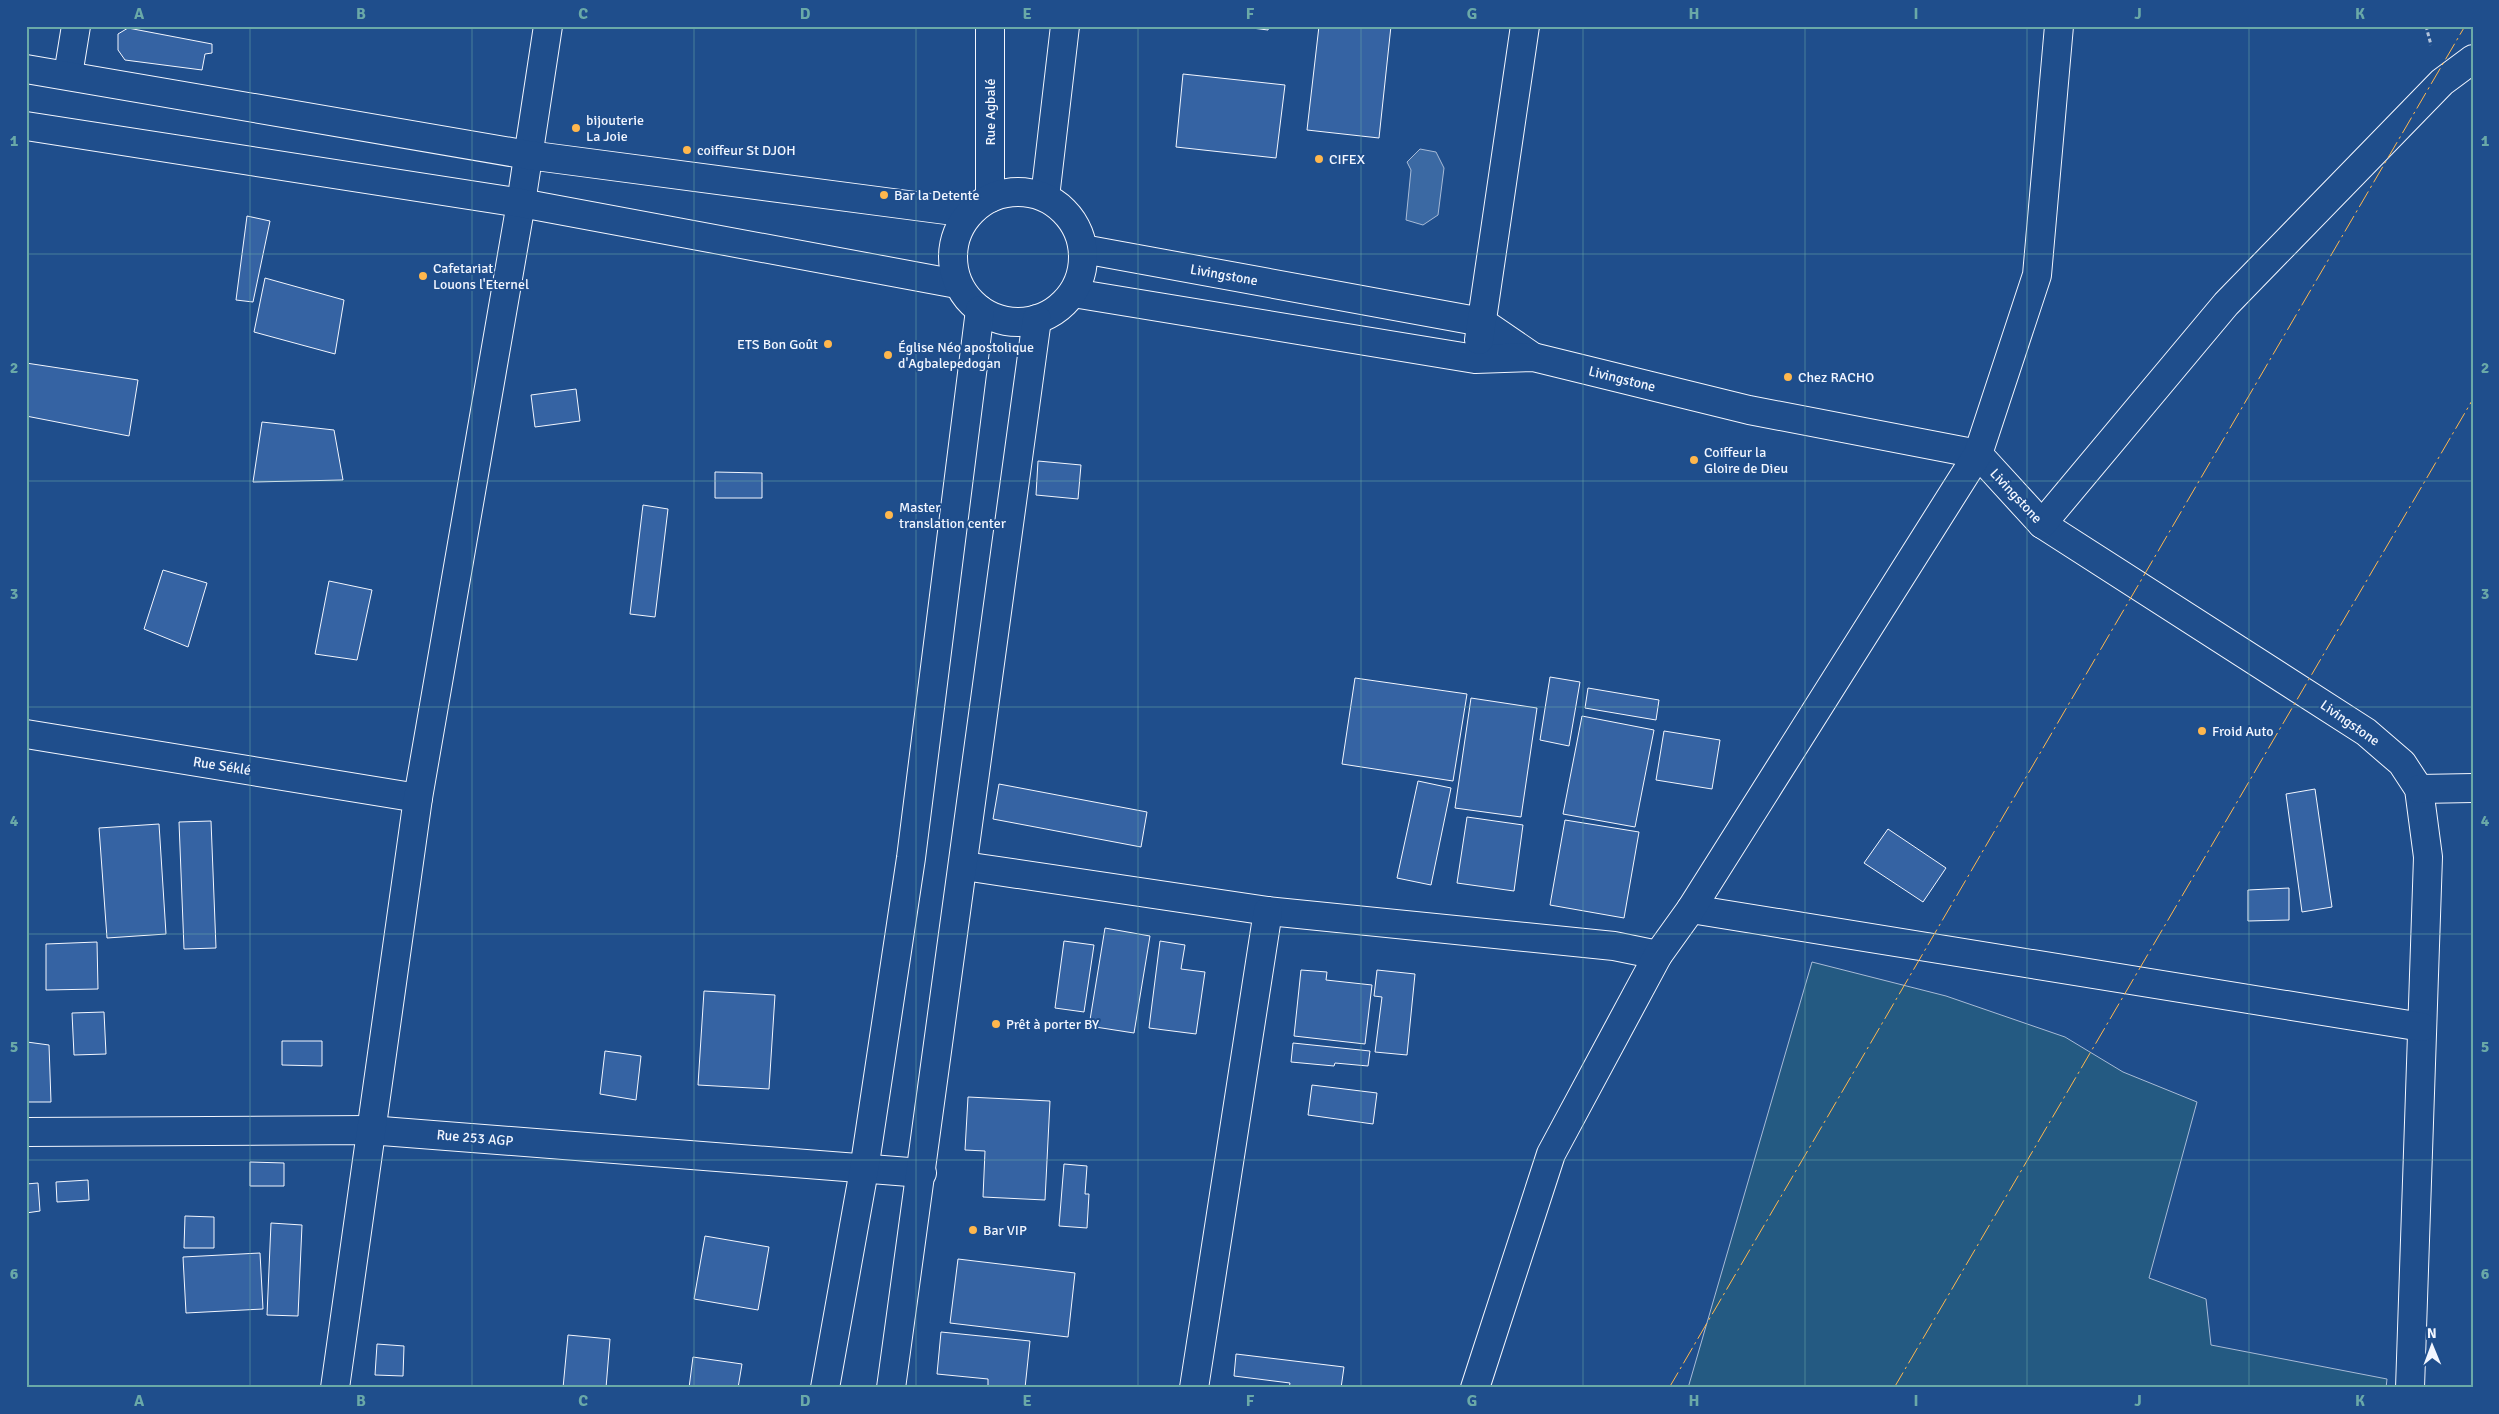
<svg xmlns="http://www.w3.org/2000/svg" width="2499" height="1414" viewBox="0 0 2499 1414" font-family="Signika,sans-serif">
<rect width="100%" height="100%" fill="#1f4e8c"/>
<path fill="#245a82" stroke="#a8bbd7" d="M1812,962L1946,996L2065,1037L2123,1072L2197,1102L2149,1278L2206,1299L2211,1345L2387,1379L2386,1388H1688Z"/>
<path fill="#3b69a3" stroke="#a8bbd7" d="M1420,149L1436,152L1444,168L1438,215L1423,225L1406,220L1411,170L1407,162Z"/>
<g fill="#3563a3" stroke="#f2f6ff">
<path d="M1236,26H1269L1268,30Z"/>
<path d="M1319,26H1391L1379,138L1307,130Z"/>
<path d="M128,28L212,44V53L205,54L202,70L125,60L118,50V34Z"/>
<path d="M1183,74L1285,85L1276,158L1176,147Z"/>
<path d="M247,216L270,221L253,302L236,300Z"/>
<path d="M265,278L344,300L335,354L254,332Z"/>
<path d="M26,363L138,380L129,436L26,416Z"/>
<path d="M576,389L580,421L535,427L531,395Z"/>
<path d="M262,422L334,430L343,480L253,482Z"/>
<path d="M1038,461L1081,465L1078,499L1036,495Z"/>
<path d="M715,472L762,473V498H715Z"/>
<path d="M643,505L668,509L655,617L630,614Z"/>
<path d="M163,570L207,583L188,647L144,629Z"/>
<path d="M329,581L372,590L357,660L315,654Z"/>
<path d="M1550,677L1580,682L1569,746L1540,740Z"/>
<path d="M1355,678L1467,694L1453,781L1342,764Z"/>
<path d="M1588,688L1659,700L1656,720L1585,708Z"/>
<path d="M1471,698L1537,708L1521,817L1455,808Z"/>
<path d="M1582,716L1654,730L1635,827L1563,814Z"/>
<path d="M1664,731L1720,740L1712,789L1656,780Z"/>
<path d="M1418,781L1451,788L1431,885L1397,878Z"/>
<path d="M999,784L1147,812L1141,847L993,819Z"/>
<path d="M2315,789L2332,907L2302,912L2286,794Z"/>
<path d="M1467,817L1523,825L1514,891L1457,883Z"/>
<path d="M1565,820L1639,832L1624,918L1550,905Z"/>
<path d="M211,821L216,948L184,949L179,822Z"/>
<path d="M159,824L166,934L107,938L99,828Z"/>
<path d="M1888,829L1946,868L1923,902L1864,863Z"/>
<path d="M2289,888V920L2248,921V890Z"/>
<path d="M1105,928L1150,936L1134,1033L1089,1026Z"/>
<path d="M1064,941L1094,945L1084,1012L1055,1008Z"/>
<path d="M1160,941L1185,945L1181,969L1205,972L1196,1034L1149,1028Z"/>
<path d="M97,942L98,989L46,990V944Z"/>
<path d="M1301,970L1327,972L1326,980L1372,985L1365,1044L1294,1036Z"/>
<path d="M1377,970L1415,974L1407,1055L1375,1052L1382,997L1374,996Z"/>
<path d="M704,991L775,995L769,1089L698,1085Z"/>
<path d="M104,1012L106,1054L74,1055L72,1013Z"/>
<path d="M26,1039L27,1042L49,1045L51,1102H26Z"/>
<path d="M282,1041H322V1066L282,1065Z"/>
<path d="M1293,1043L1370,1051L1368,1066L1335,1063L1334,1066L1291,1062Z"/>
<path d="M605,1051L641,1056L636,1100L600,1094Z"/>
<path d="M1312,1085L1377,1093L1373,1124L1308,1115Z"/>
<path d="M968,1097L1050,1101L1045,1200L983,1197L985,1151L965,1150Z"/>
<path d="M250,1162L284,1163V1186H250Z"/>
<path d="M1064,1164L1087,1166L1085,1194H1089L1087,1228L1059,1226Z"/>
<path d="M88,1180L89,1200L57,1202L56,1182Z"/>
<path d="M38,1183L40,1211L26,1213V1184Z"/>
<path d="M185,1216L214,1217V1248H184Z"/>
<path d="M271,1223L302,1225L298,1316L267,1315Z"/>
<path d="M705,1236L769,1247L758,1310L694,1299Z"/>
<path d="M260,1253L263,1309L186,1313L183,1257Z"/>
<path d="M958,1259L1075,1273L1068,1337L950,1323Z"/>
<path d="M941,1332L1030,1341L1025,1388H988V1379L937,1374Z"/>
<path d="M568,1335L610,1339L606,1388H563Z"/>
<path d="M377,1344L404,1346L403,1376L375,1375Z"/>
<path d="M1236,1354L1344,1367L1341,1388H1289L1290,1383L1234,1376Z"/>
<path d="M693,1357L742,1364L738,1388H689Z"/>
</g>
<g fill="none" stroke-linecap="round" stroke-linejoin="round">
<g stroke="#f2f6ff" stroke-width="30">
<g id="street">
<path d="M68,75L76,26"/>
<path d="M1045,197L1065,26"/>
<path d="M990,198V26"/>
<path d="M1083,249L1482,322L1533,357"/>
<path d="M1073,293L1475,359L1533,357L1749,410L1978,454L2042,524L2366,732L2402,763L2419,789L2428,857L2410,1388"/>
<path d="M1479,340L1525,26"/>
<path d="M2042,524L2226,304L2442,82L2473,59"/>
<path d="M26,734L418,798"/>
<path d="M2419,789L2473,788"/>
<path d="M964,866L1268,911L1614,946L1658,955"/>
<path d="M1691,909L2422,1027"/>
<path d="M26,1132L369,1130L922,1173"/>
<path d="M335,1388L418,798L521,203L548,26"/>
<path d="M1194,1388L1268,911"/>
<path d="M1475,1388L1551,1154L1658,955L1691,909L1978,454L2037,275L2059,26"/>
</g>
</g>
<g stroke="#f2f6ff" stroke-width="30">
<g id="secondary">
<path d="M26,69L528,155L969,213"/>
<path d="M26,126L521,203L957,284"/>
<circle cx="1018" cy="257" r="65"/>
<path d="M825,1388L864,1170L911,858L980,310"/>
<path d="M891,1388L1037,319"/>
</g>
</g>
<path stroke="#b3c4dc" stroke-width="3" stroke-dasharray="4 2.5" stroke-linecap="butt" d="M2426,26L2431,45"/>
<use href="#street" stroke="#1f4e8c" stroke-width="28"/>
<use href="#secondary" stroke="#1f4e8c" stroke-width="28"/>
<g stroke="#ffb74d" stroke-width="1" stroke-dasharray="18 4 2.5 4" stroke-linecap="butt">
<path d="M1669,1388L2465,26"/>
<path d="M1894,1388L2473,399"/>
</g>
</g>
<path fill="none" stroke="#6aa9a8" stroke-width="1" stroke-opacity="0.55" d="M250,26V1388M472,26V1388M694,26V1388M916,26V1388M1138,26V1388M1361,26V1388M1583,26V1388M1805,26V1388M2027,26V1388M2249,26V1388M26,254H2473M26,481H2473M26,707H2473M26,934H2473M26,1160H2473"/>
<g fill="#ffb74d" stroke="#1f4e8c" stroke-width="2">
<circle cx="576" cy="128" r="5"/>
<circle cx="687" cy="150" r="5"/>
<circle cx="1319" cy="159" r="5"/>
<circle cx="884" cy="195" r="5"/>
<circle cx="423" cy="276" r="5"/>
<circle cx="828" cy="344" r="5"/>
<circle cx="888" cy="355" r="5"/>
<circle cx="1788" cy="377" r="5"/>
<circle cx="1694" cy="460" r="5"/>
<circle cx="889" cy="515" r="5"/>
<circle cx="2202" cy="731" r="5"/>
<circle cx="996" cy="1024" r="5"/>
<circle cx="973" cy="1230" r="5"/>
</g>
<g text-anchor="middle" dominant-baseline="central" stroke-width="4" stroke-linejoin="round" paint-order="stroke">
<g font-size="14" fill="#f2f6ff" stroke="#1f4e8c">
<text transform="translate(990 112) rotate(-90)">Rue Agbalé</text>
<text transform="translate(1224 275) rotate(10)">Livingstone</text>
<text transform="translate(1622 379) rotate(14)">Livingstone</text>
<text transform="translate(2016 496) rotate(47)">Livingstone</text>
<text transform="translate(2350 723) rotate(35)">Livingstone</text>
<text transform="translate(222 766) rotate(9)">Rue Séklé</text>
<text transform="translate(475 1138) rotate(5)">Rue 253 AGP</text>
</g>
<g font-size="14" fill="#f2f6ff" stroke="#1f4e8c" text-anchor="start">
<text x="586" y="120">bijouterie<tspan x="586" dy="16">La Joie</tspan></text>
<text x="697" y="150">coiffeur St DJOH</text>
<text x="1329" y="159">CIFEX</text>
<text x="894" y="195">Bar la Detente</text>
<text x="433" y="268">Cafetariat<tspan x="433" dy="16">Louons l'Eternel</tspan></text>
<text x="818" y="344" text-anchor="end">ETS Bon Goût</text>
<text x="898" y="347">Église Néo apostolique<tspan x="898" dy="16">d'Agbalepedogan</tspan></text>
<text x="1798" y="377">Chez RACHO</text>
<text x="1704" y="452">Coiffeur la<tspan x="1704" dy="16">Gloire de Dieu</tspan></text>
<text x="899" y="507">Master<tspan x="899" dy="16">translation center</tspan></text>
<text x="2212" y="731">Froid Auto</text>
<text x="1006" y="1024">Prêt à porter BY</text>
<text x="983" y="1230">Bar VIP</text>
</g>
</g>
<rect width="2499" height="1414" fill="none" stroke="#1f4e8c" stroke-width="55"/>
<g transform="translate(2432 1346) rotate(359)" stroke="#1f4e8c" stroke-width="4" paint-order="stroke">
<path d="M0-4L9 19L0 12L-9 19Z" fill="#f2f6ff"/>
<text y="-8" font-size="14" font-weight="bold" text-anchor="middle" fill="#f2f6ff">N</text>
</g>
<rect x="28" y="28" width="2444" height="1358" fill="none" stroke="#6aa9a8" stroke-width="2"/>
<g font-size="16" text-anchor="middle" font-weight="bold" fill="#6aa9a8">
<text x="139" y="19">A</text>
<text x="361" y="19">B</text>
<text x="583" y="19">C</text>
<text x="805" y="19">D</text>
<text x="1027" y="19">E</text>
<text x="1250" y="19">F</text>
<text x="1472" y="19">G</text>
<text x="1694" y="19">H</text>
<text x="1916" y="19">I</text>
<text x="2138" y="19">J</text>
<text x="2360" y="19">K</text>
<text x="14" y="146">1</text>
<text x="2485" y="146">1</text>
<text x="14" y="373">2</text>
<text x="2485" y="373">2</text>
<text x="14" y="599">3</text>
<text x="2485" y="599">3</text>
<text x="14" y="826">4</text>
<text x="2485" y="826">4</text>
<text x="14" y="1052">5</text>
<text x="2485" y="1052">5</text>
<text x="14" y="1279">6</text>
<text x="2485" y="1279">6</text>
<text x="139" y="1406">A</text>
<text x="361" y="1406">B</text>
<text x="583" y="1406">C</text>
<text x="805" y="1406">D</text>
<text x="1027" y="1406">E</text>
<text x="1250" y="1406">F</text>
<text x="1472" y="1406">G</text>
<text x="1694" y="1406">H</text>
<text x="1916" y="1406">I</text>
<text x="2138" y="1406">J</text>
<text x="2360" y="1406">K</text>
</g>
</svg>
